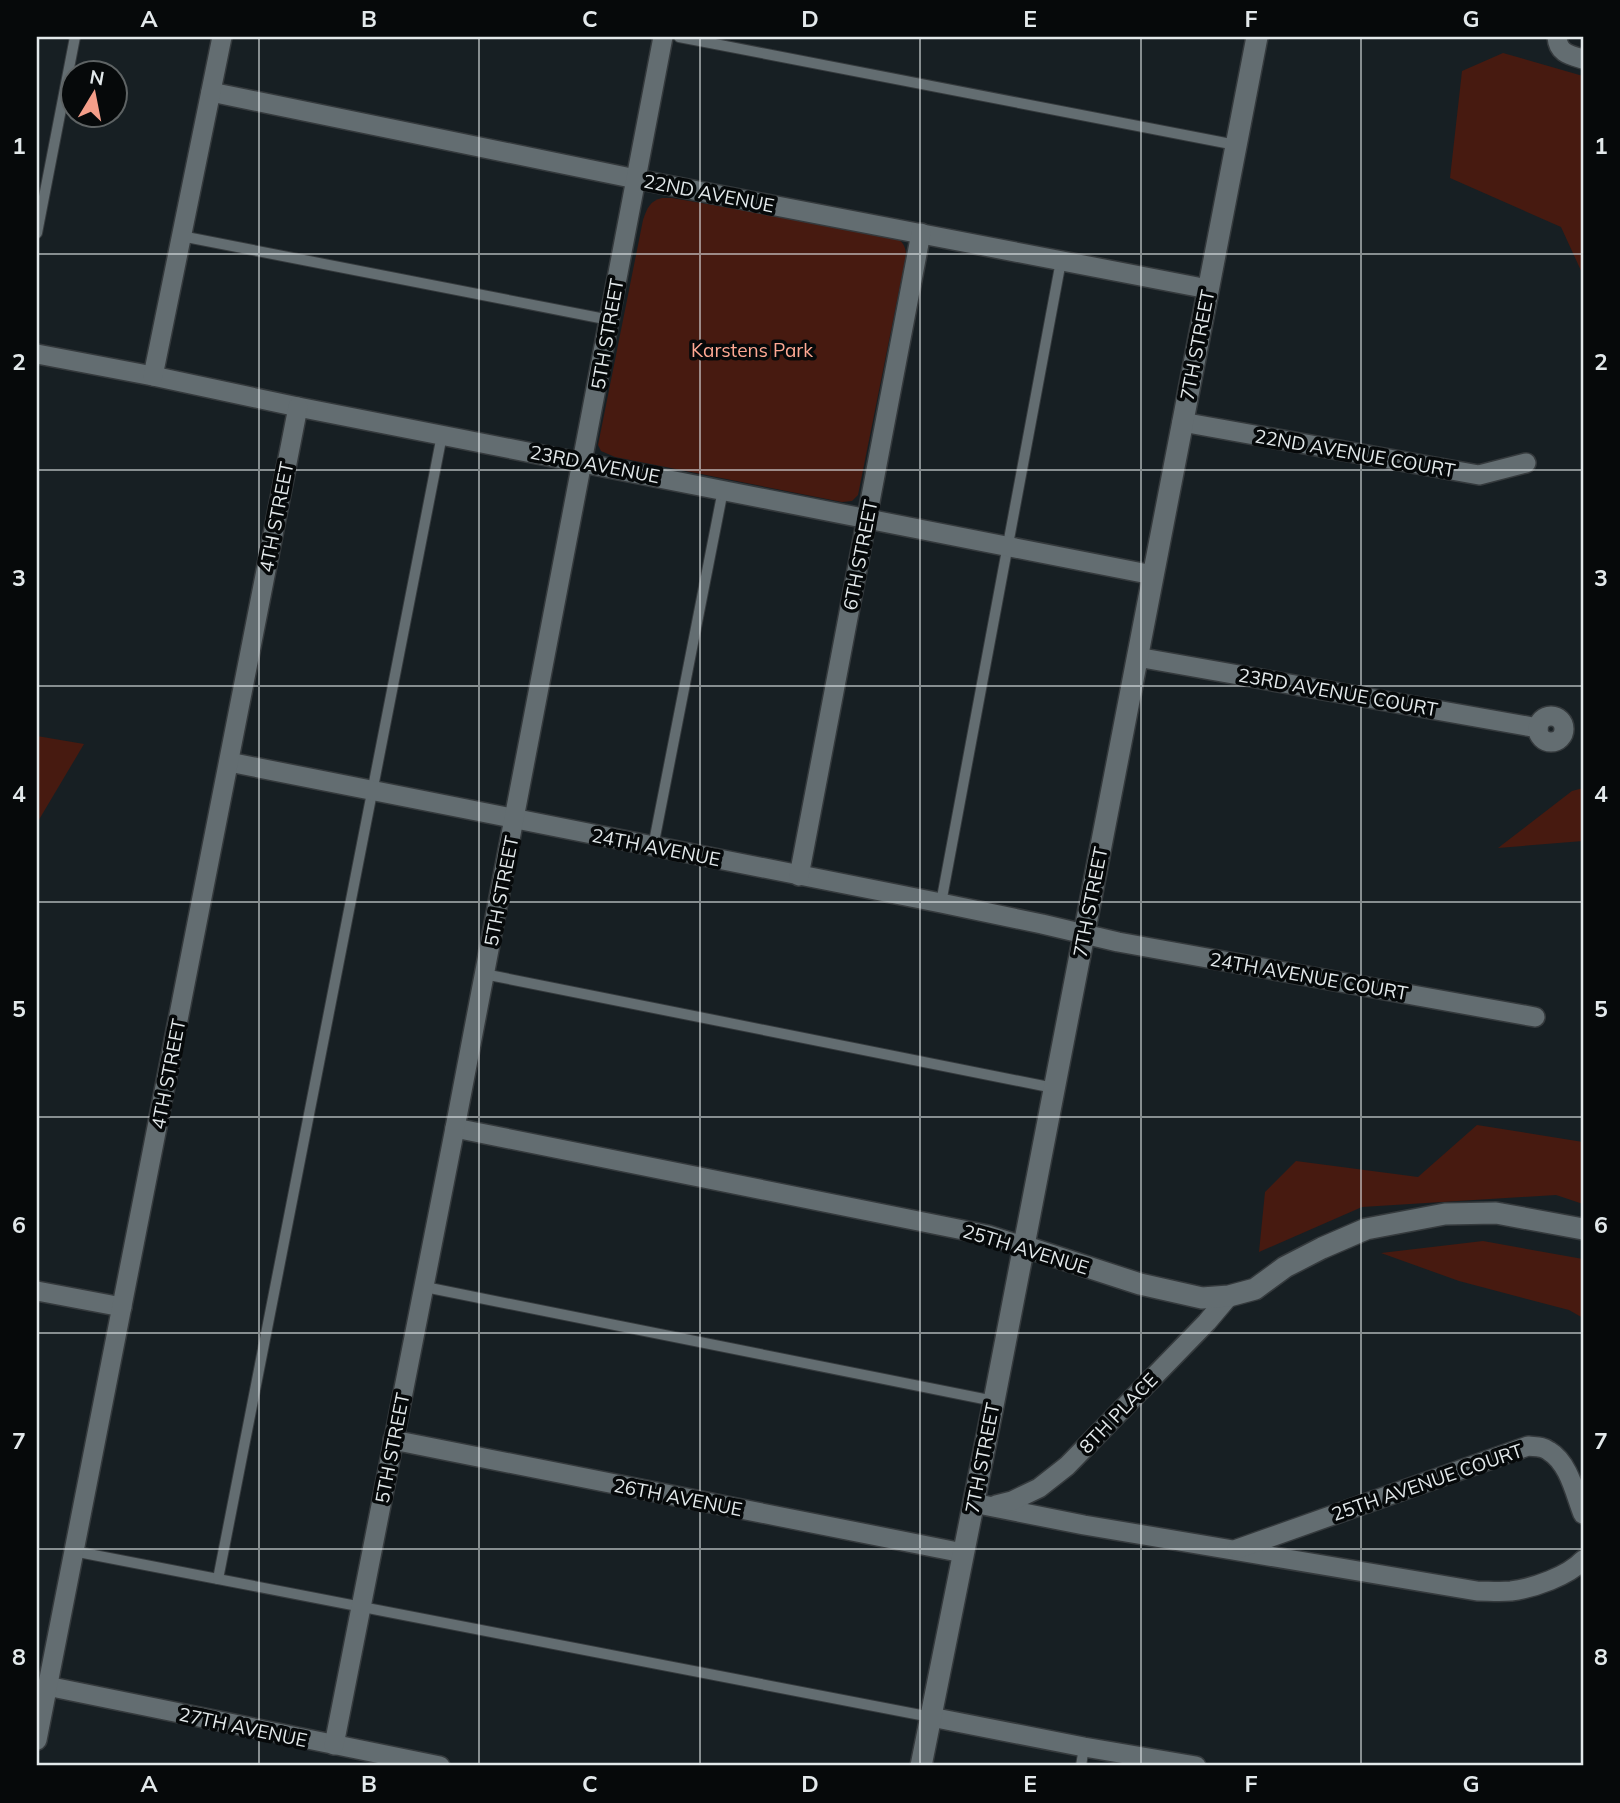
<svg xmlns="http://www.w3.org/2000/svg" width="1620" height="1803" viewBox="0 0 1620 1803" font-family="Mulish,sans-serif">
<rect width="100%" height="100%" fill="#171f23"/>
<g fill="#471a10">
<path d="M1503,53L1583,76V275L1561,227L1450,178L1462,71Z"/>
<path d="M662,198H672L883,234C896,237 906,240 906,256L858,495L852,501L842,502L615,457L601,451L598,445L643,220C647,208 650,201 662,198Z"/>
<path d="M37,736L84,744L37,823Z"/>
<path d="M1583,788V841L1498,848L1572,791Z"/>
<path d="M1477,1125L1583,1142V1204L1556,1195L1362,1207L1259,1252L1265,1192L1296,1161L1418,1177Z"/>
<path d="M1483,1241L1583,1259V1318L1569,1310L1459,1281L1381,1253Z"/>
</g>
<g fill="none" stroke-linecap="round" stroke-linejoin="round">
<g stroke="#353a3d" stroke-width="12">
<g id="lane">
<path d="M679,37L1236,145"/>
<path d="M37,233L75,37"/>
<path d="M181,236L610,320"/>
<path d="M653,847L723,490"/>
<path d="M941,903L1061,261"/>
<path d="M484,974L1054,1088"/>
<path d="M425,1287L994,1401"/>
<path d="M73,1551L931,1717"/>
<path d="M218,1579L442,435"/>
<path d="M1081,1766L1084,1747"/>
</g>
</g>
<g stroke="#353a3d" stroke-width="22">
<g id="street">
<path d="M1557,37C1558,53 1569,55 1583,59"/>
<path d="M211,92L636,179L1208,289"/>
<path d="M37,354L153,376L298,407L1153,575"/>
<path d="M153,376L222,37"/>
<path d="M1182,422L1479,475L1526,463"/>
<path d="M1137,657L1538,728"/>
<circle cx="1551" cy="729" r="13"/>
<path d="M229,762L941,903L1042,924L1118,942L1535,1017"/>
<path d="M799,876L921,233"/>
<path d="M455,1128L988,1235L1023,1246"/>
<path d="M37,1291L122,1307"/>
<path d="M393,1440L963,1553"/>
<path d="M973,1503L1084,1525L1477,1591C1488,1591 1500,1592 1511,1591C1534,1588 1568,1576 1583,1560"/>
<path d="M996,1505L1012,1501L1039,1488L1067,1466L1207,1322L1229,1296"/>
<path d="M1237,1549L1528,1446C1535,1447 1543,1446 1549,1451C1569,1463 1575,1494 1583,1514"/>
<path d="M47,1686L440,1766"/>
<path d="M931,1717L1084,1747L1196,1766"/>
<path d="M37,1740L298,407"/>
<path d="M334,1745L455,1128L663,37"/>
</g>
</g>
<g stroke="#353a3d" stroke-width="24">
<g id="secondary">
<path d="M1023,1246L1140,1284L1202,1298L1229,1296L1255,1289L1285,1267L1322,1248L1366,1229L1445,1214L1496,1213L1583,1229"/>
<path d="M921,1766L994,1401L1257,37"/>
</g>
</g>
<use href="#lane" stroke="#636d71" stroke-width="10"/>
<use href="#street" stroke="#636d71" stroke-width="19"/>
<use href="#secondary" stroke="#636d71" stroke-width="21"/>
</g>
<path fill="none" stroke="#e3e9eb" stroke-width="2" stroke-opacity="0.55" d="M259,37V1766M479,37V1766M700,37V1766M920,37V1766M1141,37V1766M1361,37V1766M37,254H1583M37,470H1583M37,686H1583M37,902H1583M37,1117H1583M37,1333H1583M37,1549H1583"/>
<g text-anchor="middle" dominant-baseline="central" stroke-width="7" stroke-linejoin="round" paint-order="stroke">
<g font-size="19" fill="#e3e9eb" stroke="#06090a">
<text transform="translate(709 193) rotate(11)">22ND AVENUE</text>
<text transform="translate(607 334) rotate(-80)">5TH STREET</text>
<text transform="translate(1197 345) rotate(-79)">7TH STREET</text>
<text transform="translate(1355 453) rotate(10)">22ND AVENUE COURT</text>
<text transform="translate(595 464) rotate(11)">23RD AVENUE</text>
<text transform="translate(276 517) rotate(-79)">4TH STREET</text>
<text transform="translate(860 555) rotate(-79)">6TH STREET</text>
<text transform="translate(1338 692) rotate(10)">23RD AVENUE COURT</text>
<text transform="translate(656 847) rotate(11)">24TH AVENUE</text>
<text transform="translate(501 891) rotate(-79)">5TH STREET</text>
<text transform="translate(1090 902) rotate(-79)">7TH STREET</text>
<text transform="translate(1309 976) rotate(10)">24TH AVENUE COURT</text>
<text transform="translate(168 1074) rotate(-79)">4TH STREET</text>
<text transform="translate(1026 1249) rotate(17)">25TH AVENUE</text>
<text transform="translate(1118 1413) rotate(-46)">8TH PLACE</text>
<text transform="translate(392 1448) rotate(-79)">5TH STREET</text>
<text transform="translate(982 1458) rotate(-79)">7TH STREET</text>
<text transform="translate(1427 1482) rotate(-19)">25TH AVENUE COURT</text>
<text transform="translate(678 1497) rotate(11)">26TH AVENUE</text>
<text transform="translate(243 1727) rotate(12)">27TH AVENUE</text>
</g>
<g font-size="19" fill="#fea893" stroke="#06090a">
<text x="752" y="350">Karstens Park</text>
</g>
</g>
<rect width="1620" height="1803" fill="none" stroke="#06090a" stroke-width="77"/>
<g transform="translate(94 94) rotate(10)"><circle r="33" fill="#06090a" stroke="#5e6364" stroke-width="2"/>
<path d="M0-5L12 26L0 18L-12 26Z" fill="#f49e89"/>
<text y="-10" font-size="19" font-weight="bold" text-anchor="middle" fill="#e3e9eb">N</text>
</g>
<rect x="38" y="38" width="1544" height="1726" fill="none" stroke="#e3e9eb" stroke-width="2.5"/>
<g font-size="23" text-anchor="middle" font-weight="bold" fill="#e3e9eb">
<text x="149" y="27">A</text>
<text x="369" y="27">B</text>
<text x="590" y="27">C</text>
<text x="810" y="27">D</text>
<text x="1030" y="27">E</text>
<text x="1251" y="27">F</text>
<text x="1471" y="27">G</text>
<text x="19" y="154">1</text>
<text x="1601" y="154">1</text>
<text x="19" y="370">2</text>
<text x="1601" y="370">2</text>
<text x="19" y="586">3</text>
<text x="1601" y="586">3</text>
<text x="19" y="802">4</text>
<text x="1601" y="802">4</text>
<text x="19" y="1017">5</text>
<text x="1601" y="1017">5</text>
<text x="19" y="1233">6</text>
<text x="1601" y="1233">6</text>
<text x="19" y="1449">7</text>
<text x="1601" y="1449">7</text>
<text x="19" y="1665">8</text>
<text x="1601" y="1665">8</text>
<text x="149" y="1792">A</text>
<text x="369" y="1792">B</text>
<text x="590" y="1792">C</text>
<text x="810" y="1792">D</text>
<text x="1030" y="1792">E</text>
<text x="1251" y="1792">F</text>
<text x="1471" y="1792">G</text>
</g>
</svg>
